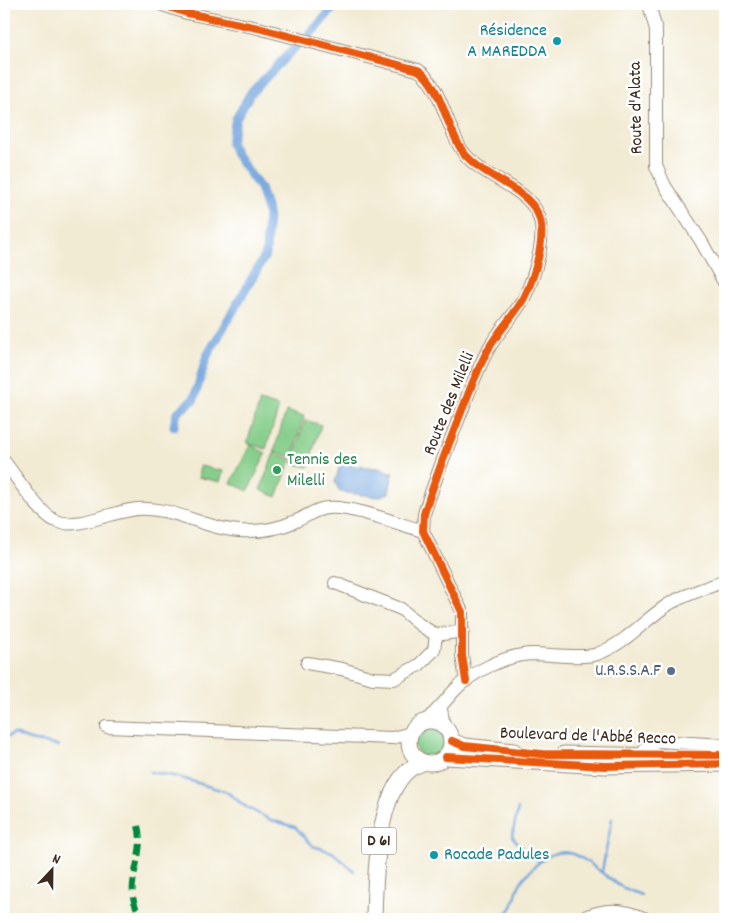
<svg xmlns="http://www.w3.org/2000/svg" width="729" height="923" viewBox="0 0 729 923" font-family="Dekko,sans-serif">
<rect width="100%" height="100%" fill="#fff"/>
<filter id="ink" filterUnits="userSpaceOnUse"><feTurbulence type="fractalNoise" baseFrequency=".02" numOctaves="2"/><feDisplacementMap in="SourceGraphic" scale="10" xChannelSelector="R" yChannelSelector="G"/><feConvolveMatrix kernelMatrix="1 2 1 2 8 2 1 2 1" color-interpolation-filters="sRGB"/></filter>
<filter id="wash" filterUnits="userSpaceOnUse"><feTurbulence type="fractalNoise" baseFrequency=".0096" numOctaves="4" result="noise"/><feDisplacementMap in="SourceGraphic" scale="20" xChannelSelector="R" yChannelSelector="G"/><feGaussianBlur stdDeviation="1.12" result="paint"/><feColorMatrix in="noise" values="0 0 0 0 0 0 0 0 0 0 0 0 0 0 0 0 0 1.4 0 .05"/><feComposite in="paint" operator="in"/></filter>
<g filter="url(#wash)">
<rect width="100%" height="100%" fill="#f2ebd4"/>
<g fill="#85ce8b" stroke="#607c54">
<path d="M260,401L279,407L266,449L247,443Z"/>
<path d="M286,411L304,416L292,457L274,451Z"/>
<path d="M305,420L321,425L308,467L292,463Z"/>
<path d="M250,445L266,453L248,491L231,483Z"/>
<path d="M274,453L291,459L277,497L260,490Z"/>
<path d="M200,466L223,471L220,482L198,477Z"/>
<circle cx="430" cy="742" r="16"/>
</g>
<path fill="#6fa3dc" stroke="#55667d" d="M341,460L356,466L379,468L393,473L389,493L378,497L340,492L335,482Z"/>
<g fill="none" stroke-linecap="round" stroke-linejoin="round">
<g stroke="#6fa3dc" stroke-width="2.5">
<path d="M4,738L14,734L30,740L59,746"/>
<path d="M150,772L178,777L227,792L246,807L271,820L295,827L313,846L332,852L354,871"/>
<path d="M518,809L512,836L520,846L539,861"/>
<path d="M602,871L612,819"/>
<path d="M500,919C521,904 511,893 524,878C563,829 582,860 620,886C626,890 634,892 641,895"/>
</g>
<g stroke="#6fa3dc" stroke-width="9">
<path d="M310,34L337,4"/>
<path d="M174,426L177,413L194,399L207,356L266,254L268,213L260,188L235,153L231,143L236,119L250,94L297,45"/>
</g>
</g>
</g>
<g filter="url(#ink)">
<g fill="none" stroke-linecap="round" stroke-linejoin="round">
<g stroke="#968a79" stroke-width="14">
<g id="minor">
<path d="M160,4L187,13L258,28L418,70C440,83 447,129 463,152C482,177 525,186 538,214C548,235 534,278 524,298C514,316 499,330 489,348C483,358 478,371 473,382C456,426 438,469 424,514L423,531L462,612V655L466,681"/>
<path d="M649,4L656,30V166L665,186L701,241L725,284"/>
<path d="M4,461C16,476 39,514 56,521C75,530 114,511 137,509C172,506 205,529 240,531C259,532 278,529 296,521C306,517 315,509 327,508C351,505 398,524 423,531"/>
<path d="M335,583L401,609L420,625L436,635L463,631"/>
<path d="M307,663L342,669L373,678L394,679L419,665L434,650L436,635"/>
<path d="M441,709L444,726"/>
<path d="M425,721C437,712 444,702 454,691C471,672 506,655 532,654C548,654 584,659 597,654C625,644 644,620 669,604C686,594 707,588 725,581"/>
<path d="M107,727L392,738L411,733"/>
<path d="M642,755L646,748L656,741L725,745"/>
<path d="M580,919C605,908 621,908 646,919"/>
</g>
</g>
<g stroke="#968a79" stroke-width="17">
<g id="major">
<circle cx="430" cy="742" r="21"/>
<path d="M452,741L464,746L514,751"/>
<path d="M564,754L661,756"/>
<path d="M446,757L605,766L725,764"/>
<path d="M374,919C375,881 376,795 410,769C414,766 419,765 424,762"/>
</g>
</g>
<use href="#minor" stroke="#fff" stroke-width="12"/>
<use href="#major" stroke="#fff" stroke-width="15"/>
<path stroke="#00873e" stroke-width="6" stroke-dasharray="12 6" stroke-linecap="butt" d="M138,826C145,851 130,874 133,897C134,904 138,912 141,919"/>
<g stroke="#fff" stroke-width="11">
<g id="cycleway">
<path d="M160,4L187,13L258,28L418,70C440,83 447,129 463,152C482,177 525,186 538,214C548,235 534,278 524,298C514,316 499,330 489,348C483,358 478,371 473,382C456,426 438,469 424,514L423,531L462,612V655L466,681"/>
<path d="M452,741L464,746L542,754L725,755"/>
<path d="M446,757L605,766L725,764"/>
</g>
</g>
<use href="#cycleway" stroke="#e8590c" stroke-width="8"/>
</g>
</g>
<g fill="#0f9aa8" stroke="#fff" stroke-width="2">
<circle cx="557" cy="41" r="5"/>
<circle cx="434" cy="855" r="5"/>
</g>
<circle fill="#2e9e5b" stroke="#fff" stroke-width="2" cx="277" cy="470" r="5"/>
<circle fill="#5c6f8a" stroke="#fff" stroke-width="2" cx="671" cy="671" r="5"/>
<g text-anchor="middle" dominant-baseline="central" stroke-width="5" stroke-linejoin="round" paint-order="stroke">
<rect fill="#fff" stroke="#766a62" stroke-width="1" x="361.5" y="827.5" width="35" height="27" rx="4"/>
<g font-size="16" font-weight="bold" fill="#3b2a1e">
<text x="379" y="841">D 61</text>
</g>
<g font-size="18" fill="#0d838f" stroke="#fff" text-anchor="end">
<text x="547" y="31">Résidence<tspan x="547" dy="21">A MAREDDA</tspan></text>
<text x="444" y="855" text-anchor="start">Rocade Padules</text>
</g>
<g font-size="18" fill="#3b2a1e" stroke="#fff">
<text transform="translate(637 108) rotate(-91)">Route d'Alata</text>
<text transform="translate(450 404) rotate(-68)">Route des Milelli</text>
<text transform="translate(588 737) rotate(2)">Boulevard de l'Abbé Recco</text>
</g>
<g font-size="18" fill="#27864d" stroke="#fff" text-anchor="start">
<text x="287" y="460">Tennis des<tspan x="287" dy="21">Milelli</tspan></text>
</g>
<g font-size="18" fill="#4e5e75" stroke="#fff" text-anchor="end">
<text x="661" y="671">U.R.S.S.A.F</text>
</g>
</g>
<rect width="729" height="923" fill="none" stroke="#fff" stroke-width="20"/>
<g transform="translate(52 870) rotate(22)" stroke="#ffffff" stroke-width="4" paint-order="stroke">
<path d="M0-4L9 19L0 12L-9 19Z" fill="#3b2a1e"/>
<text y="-8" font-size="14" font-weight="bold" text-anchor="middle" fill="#3b2a1e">N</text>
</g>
</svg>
